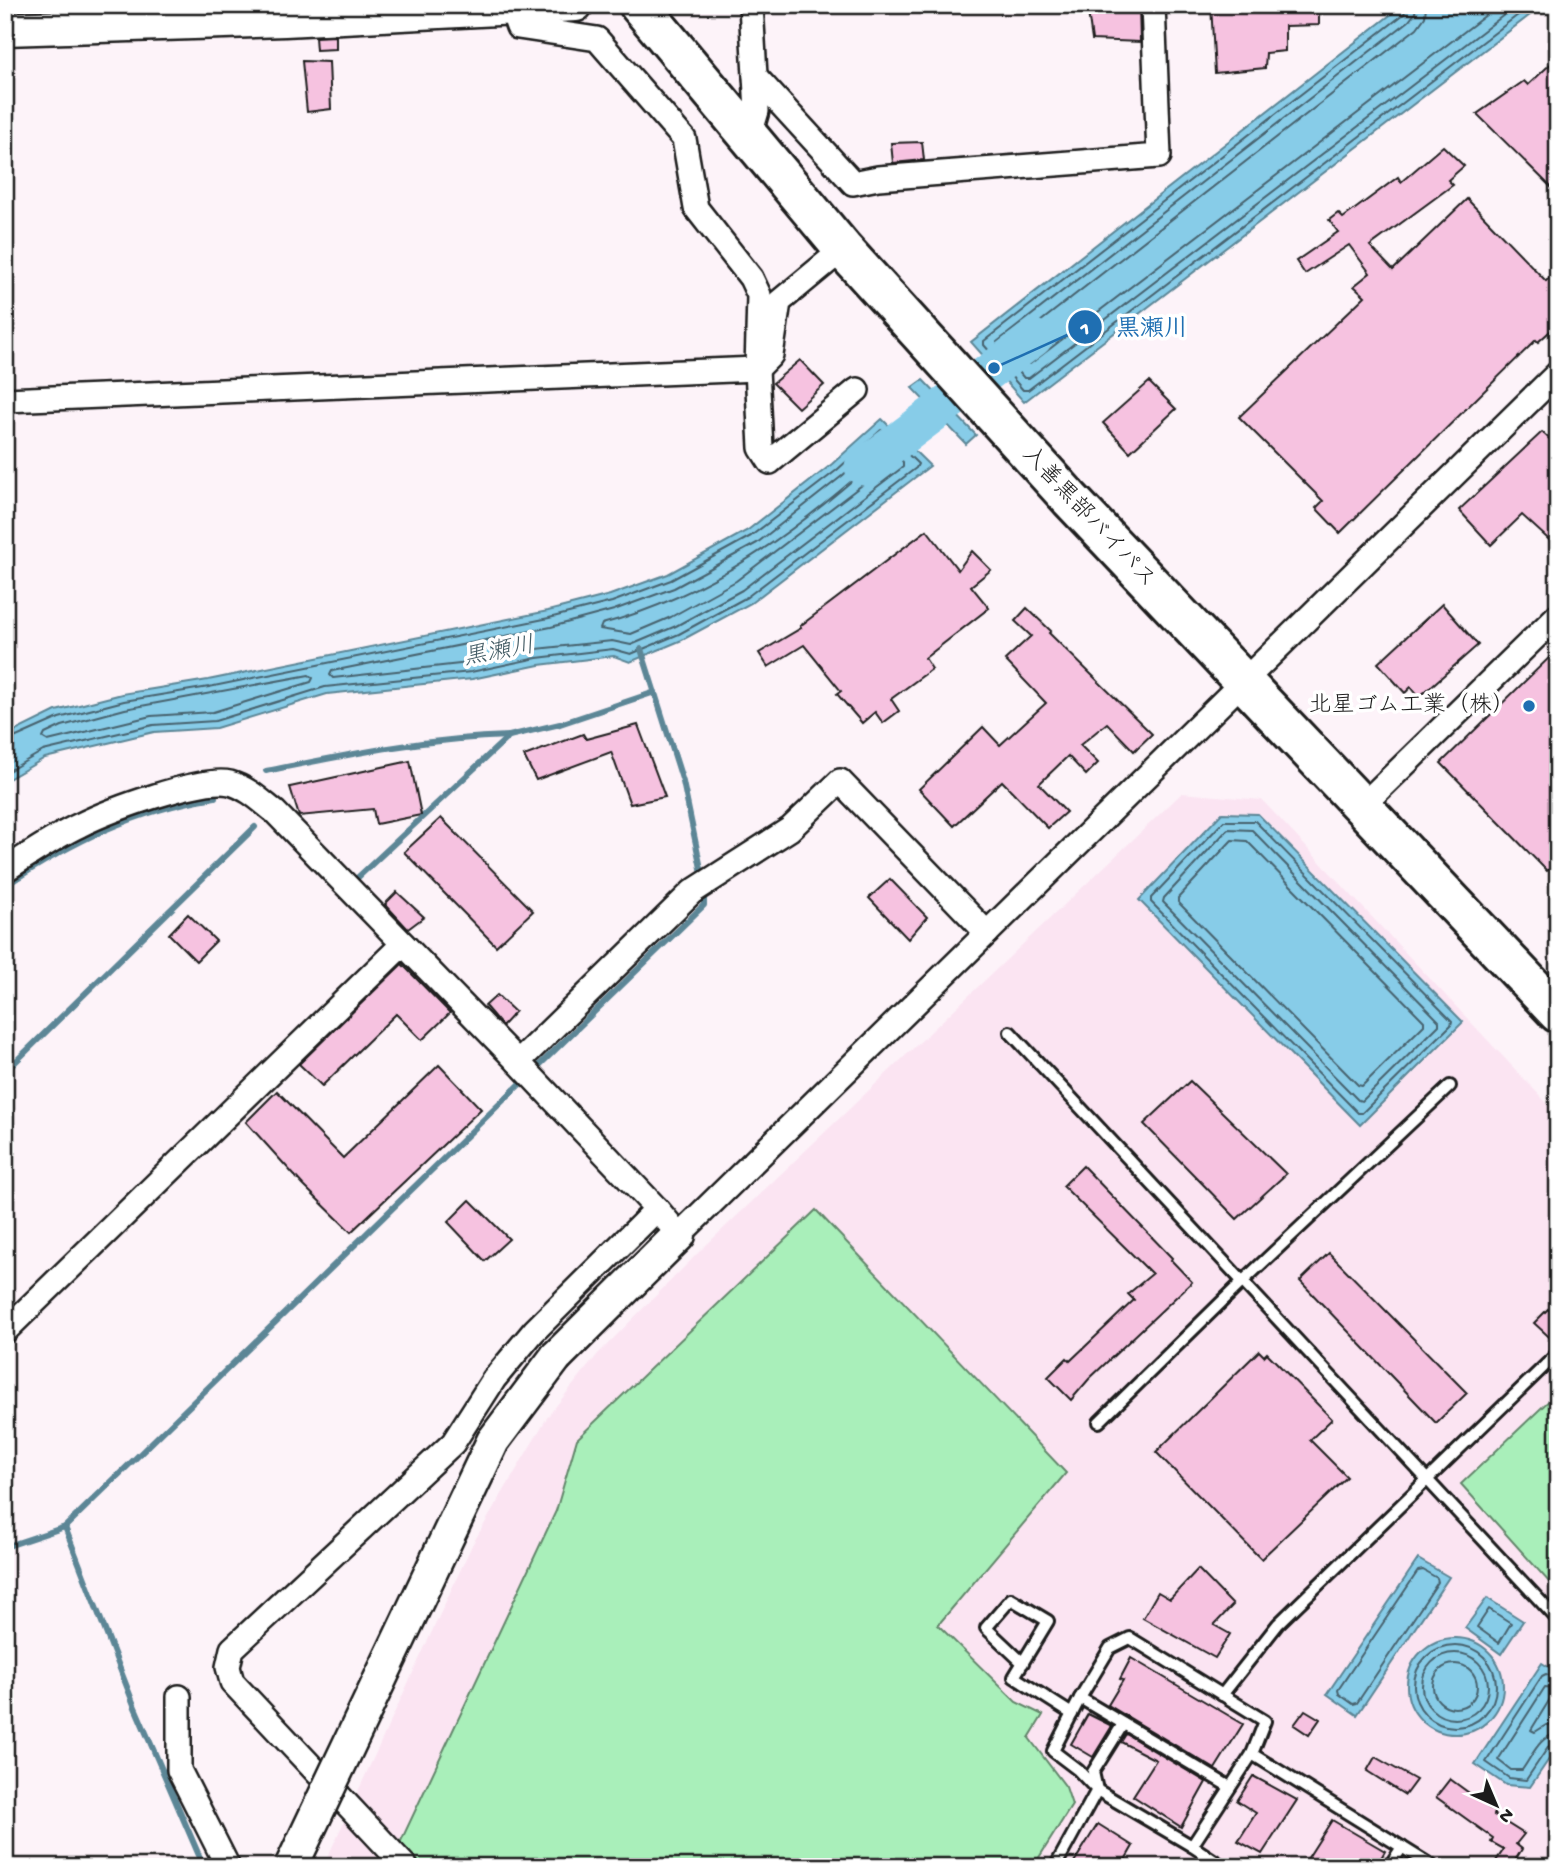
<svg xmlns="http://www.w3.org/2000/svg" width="1563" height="1872" viewBox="0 0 1563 1872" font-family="'Gochi Hand','Klee One',sans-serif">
<rect width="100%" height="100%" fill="#fdf3f9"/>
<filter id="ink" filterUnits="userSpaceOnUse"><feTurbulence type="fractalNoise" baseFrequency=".0143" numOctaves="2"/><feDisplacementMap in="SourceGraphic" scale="14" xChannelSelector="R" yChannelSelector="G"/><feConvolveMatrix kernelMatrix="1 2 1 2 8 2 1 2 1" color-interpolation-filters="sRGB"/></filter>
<g filter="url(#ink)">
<path fill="#fbe4f2" d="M1182,793L1262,800L1558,1115V1867H323L472,1545L548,1416L598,1354L702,1249Z"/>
<g fill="#a9efba" stroke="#62866b" stroke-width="2">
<path d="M816,1210L1066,1473L938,1625L1016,1702L1043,1715L1029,1738L1066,1787L1072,1805L1033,1867H422L400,1843L556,1511L577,1439Z"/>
<path d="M1558,1392V1592L1461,1484Z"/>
</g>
<g fill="#87cce8" stroke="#5c8696" stroke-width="2">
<path d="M1403,5H1543L1024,402L971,342Z"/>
<path d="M923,380L976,435L966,444L912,388Z"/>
<path d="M882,419L930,466L751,603L682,640L630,662L614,656L539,665L472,679L327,694L216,728L154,732L45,758L5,781V736L56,711L122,694L208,680L548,611L610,595L668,574L748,530L832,464Z"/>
<path d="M1222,813L1258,814L1463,1022L1360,1125L1139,900Z"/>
<path d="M1418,1559L1449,1577L1357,1715L1327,1694Z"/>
<path d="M1487,1598L1523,1621L1501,1654L1465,1628Z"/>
<circle cx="1455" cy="1686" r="48"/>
<path d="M1542,1663L1558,1673V1746L1530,1787L1506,1785L1475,1764Z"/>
</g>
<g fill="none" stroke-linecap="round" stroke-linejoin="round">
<g stroke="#47626e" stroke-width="2">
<path d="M1407,5L1404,14L984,341V345L1023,390H1028L1531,5"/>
<path d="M1416,5L1415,13L1409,21L997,342V346L1024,378H1029L1517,5"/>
<path d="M1426,5L1425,17L1417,28L1013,343L1012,348L1026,364H1030L1499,5"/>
<path d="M880,442L884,443L903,462V467L742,590L676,626L631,645L612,641L536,649L469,663L333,678L330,675L332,671L551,627L614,610L674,588L757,543L842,476Z"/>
<path d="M879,457H883L888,461L887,466L736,581L671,617L631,634L600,629L602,624C710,595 797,531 879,457Z"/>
<path d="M309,675L313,678L311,682L213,712L151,716L48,741L43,738L45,734L62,726L125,709Z"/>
<path d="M5,742L59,718L124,701L209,687L549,618L612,602L671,580L751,536L837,470L881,430L884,431L918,464L916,468L747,597L679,634L631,654L613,649L537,658L471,672L325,687L215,721L153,725L43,751L5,773"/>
<path d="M1224,821H1255L1452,1021L1451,1025L1362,1113H1358L1151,902V898Z"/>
<path d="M1228,829L1252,830L1439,1021V1025L1362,1101L1358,1100L1163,902L1164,898Z"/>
<path d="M1232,840L1247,841L1424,1021V1025L1362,1086L1358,1085L1178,902V898Z"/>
<path d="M1423,1570L1437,1578L1438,1582L1357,1703L1353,1704L1339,1694L1338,1690L1418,1571Z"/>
<path d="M1489,1609L1511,1623L1499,1643L1477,1627Z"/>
<circle cx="1455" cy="1686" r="41"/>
<circle cx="1455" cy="1686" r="33"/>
<circle cx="1455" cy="1686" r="22"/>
<path d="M1558,1679L1546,1674L1542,1676L1486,1762L1509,1778L1526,1780L1549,1746L1558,1743"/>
<path d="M1558,1688L1545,1687L1498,1760L1511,1770H1522C1532,1757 1539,1735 1558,1734"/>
<path d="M1558,1698L1550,1699L1531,1730L1535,1732L1546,1725L1558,1724"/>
</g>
<g stroke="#5c8696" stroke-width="6">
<path d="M641,649L683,782L703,878"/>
<path d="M266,771C346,755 426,738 509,736"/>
<path d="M355,880L509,736L560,724L655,692"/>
<path d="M5,886C72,842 135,810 215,797"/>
<path d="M5,1072L255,827"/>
<path d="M65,1527L134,1705L204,1867"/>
<path d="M5,1547L65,1527L704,905V892"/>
</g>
<path stroke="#87cce8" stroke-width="37" d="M863,467L1034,338"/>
</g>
<g fill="#f6c2e0" stroke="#1c1c1c" stroke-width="2">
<path d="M1087,5H1139L1140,42L1092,40Z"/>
<path d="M1211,5H1319V25L1285,26V51L1266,53L1265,68L1215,73Z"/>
<path d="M336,36V49L316,50L315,37Z"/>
<path d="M1558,57V194L1477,114L1524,81L1528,85Z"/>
<path d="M302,61L329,62L331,109L307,112Z"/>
<path d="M922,142L924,160L893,163L891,143Z"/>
<path d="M1443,146L1464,166L1448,180L1453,185L1370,246L1393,270L1467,199L1546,281L1558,270V324L1538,342L1536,340L1340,533L1316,508L1323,501L1239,417L1365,296L1354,286L1370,273L1349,245L1305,274L1296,261L1338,232L1329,220L1338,213L1343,218L1398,177L1401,182Z"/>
<path d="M800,360L824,385L798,408L773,383Z"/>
<path d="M1149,382L1176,409L1130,452L1103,423Z"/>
<path d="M1542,432L1558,447V548L1522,515L1491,545L1459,510Z"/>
<path d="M927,530L958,570L972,551L991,570L971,586L989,608L925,658L932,669L891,699L899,711L883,723L875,712L862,723L837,694L841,691L804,645L768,667L759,653L801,628L800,626Z"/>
<path d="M1442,604L1478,645L1419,697L1411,687L1405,693L1378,663Z"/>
<path d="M1027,608L1051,631L1049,633L1152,734L1134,751L1107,723L1080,745L1098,763L1086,775L1068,756L1039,784L1066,812L1048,828L1002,781L954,826L919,789L983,727L1000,745L1046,703L1005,660L1031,636L1015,621Z"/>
<path d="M1558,649V864L1547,871L1441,763Z"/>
<path d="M638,725L665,797L630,804L611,752L536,780L524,756L583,734L586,739Z"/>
<path d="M410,761L421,815L376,824L373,809L299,816L290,787Z"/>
<path d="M441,818L533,911L496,946L404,852Z"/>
<path d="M890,879L927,917L908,939L869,898Z"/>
<path d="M397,892L424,917L408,929L385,904Z"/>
<path d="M188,914L216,941L196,961L169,934Z"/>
<path d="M402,964L450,1013L422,1040L396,1014L322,1086L299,1064Z"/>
<path d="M497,995L515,1012L502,1026L485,1006Z"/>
<path d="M439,1065L481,1109L351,1232L303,1185L246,1122L277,1091L343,1158Z"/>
<path d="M1190,1081L1286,1174L1237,1219L1144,1124Z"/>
<path d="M1083,1166L1172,1258L1171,1260L1192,1282L1089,1379L1071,1400L1048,1377L1067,1358L1070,1361L1134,1300L1128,1294L1152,1274L1063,1186Z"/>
<path d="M470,1200L509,1239L485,1261L448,1222Z"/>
<path d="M1329,1253L1467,1393L1436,1423L1300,1281Z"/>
<path d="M1548,1309L1558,1318V1345L1534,1323Z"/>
<path d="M1259,1351L1264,1356L1267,1353L1332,1419L1310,1440L1347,1477L1261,1559L1156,1452Z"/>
<path d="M1198,1569L1233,1605L1214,1625L1230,1634L1215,1658L1143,1618L1158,1592L1170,1599Z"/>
<path d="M1131,1658L1243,1724L1215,1769L1108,1705L1123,1680L1120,1679Z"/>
<path d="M1305,1710L1320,1719L1309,1735L1294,1725Z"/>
<path d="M1088,1714L1112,1726L1093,1757L1071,1744Z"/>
<path d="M1126,1734L1206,1782L1181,1827L1133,1796L1156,1760L1121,1742Z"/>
<path d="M1375,1757L1416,1780L1405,1795L1367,1771Z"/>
<path d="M1253,1776L1297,1800L1262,1854L1238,1841L1256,1813L1237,1801Z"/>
<path d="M1450,1779L1495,1812L1494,1815L1524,1834L1516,1844L1522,1849L1511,1867H1492L1504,1849L1491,1842L1493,1838L1436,1797Z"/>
<path d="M1332,1820L1385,1851L1376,1867H1302Z"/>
<path d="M1098,1824L1133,1846L1121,1867H1071Z"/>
</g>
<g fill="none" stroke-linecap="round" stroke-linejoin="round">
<g stroke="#1c1c1c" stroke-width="16">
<g id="lane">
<path d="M1010,1032L1558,1620"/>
<path d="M1099,1422L1242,1282L1450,1086"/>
<path d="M1130,1638L1265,1721L1252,1754L1192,1846L1097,1790L1078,1770L1053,1751L1080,1698L1110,1648Z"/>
<path d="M1023,1663L986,1628L1011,1599L1048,1621L1014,1677L1072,1714"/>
<path d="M1222,1695L1278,1624L1558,1353"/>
<path d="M1080,1698L1230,1787"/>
<path d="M1252,1754L1434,1867"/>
<path d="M1192,1846L1224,1867"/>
<path d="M1055,1867L1097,1790L1093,1772L1123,1724"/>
<path d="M1389,1867L1402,1847"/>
</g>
</g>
<g stroke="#1c1c1c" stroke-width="28">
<g id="street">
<path d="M512,10L518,27L597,39L684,139L696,208L751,278L759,295L757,369L771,355L779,302L843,249"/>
<path d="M755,76L853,183L878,178L1159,156L1153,5"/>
<path d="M749,138L757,111L751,5"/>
<path d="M5,400L757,369L761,448L770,462L857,390"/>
<path d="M1361,807L1558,615"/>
<path d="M5,870C30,854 54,837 80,825C108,811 201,776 230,783C248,788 261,801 275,812L518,1062L657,1209"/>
<path d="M518,1062L692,892L790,829L840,781L987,933"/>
<path d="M5,1331L403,944"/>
<path d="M179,1697V1770L228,1867"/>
<path d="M406,1867L232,1682L228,1667L232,1649L453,1443L494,1379L534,1331L657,1209L679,1235L1558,373"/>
</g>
</g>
<g stroke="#1c1c1c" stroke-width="37">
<g id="secondary">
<path d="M5,29L285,20L576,5"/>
<path d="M556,1357L679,1235"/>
</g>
</g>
<g stroke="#1c1c1c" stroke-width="44">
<path id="highway" d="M639,5L843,249L1070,499L1558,1013"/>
</g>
<use href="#lane" stroke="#fff" stroke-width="10"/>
<use href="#street" stroke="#fff" stroke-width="23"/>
<use href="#secondary" stroke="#fff" stroke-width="32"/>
<use href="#highway" stroke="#fff" stroke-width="38"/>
<g stroke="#1c1c1c" stroke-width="37" stroke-linecap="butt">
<path id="secondary-bridge" d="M291,1867L493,1441L556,1357"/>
</g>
<use href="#secondary-bridge" stroke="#fff" stroke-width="32"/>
</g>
</g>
<circle fill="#1f6fb2" stroke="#fff" stroke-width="2.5" cx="1529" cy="706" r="7"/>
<g text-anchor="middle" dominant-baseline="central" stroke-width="7" stroke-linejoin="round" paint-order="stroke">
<g font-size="23" fill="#1c1c1c" stroke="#fff">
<text transform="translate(1088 518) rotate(47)">入善黒部バイパス</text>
</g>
<g font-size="23" fill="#1c1c1c" stroke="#fff" text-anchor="end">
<text x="1515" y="706">北星ゴム工業（株）</text>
</g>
<g font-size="24" font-style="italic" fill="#415a63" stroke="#fff">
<text transform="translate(499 653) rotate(-11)">黒瀬川</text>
</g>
</g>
<path fill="none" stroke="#1f6fb2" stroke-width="2.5" d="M994 368L1085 327"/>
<g fill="#1f6fb2" stroke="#fff" stroke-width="2.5">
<circle cx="994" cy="368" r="7"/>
<circle cx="1085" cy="327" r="18"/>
</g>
<g font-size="21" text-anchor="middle" font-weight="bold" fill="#fff">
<text x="1085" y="334">1</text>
</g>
<g font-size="24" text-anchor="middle" font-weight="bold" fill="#1f6fb2" stroke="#fff" stroke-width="7" stroke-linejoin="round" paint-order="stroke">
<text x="1152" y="335">黒瀬川</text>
</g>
<rect width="1563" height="1872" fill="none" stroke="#fff" stroke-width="28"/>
<rect x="14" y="14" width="1535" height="1844" fill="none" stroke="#1c1c1c" stroke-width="2.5" filter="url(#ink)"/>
<g transform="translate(1496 1805) rotate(136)" stroke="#ffffff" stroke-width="5" paint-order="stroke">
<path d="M0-5L12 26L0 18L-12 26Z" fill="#1c1c1c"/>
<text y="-10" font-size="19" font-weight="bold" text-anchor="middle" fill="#1c1c1c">N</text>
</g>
</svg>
